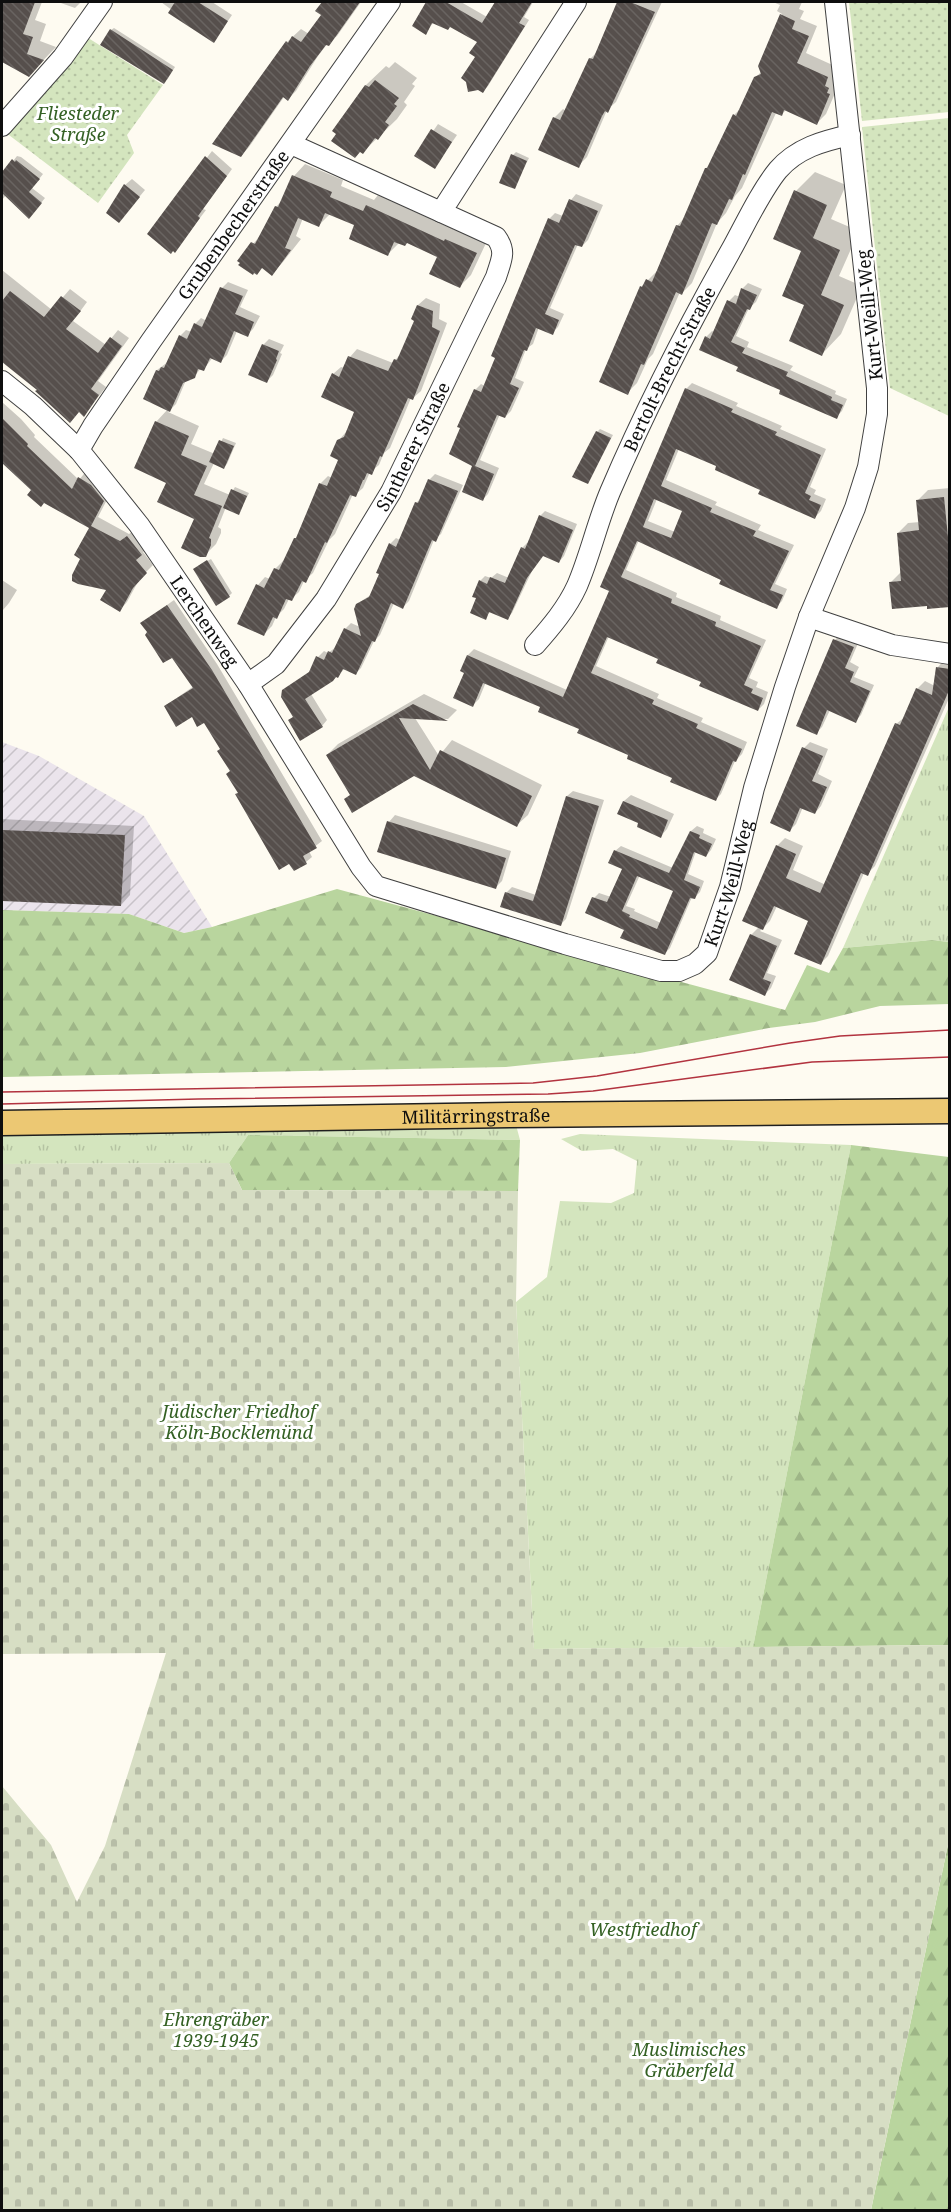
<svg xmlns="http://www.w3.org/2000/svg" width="951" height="2212" viewBox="0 0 951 2212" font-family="'Noto Serif',serif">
<defs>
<pattern id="industrial-furrows" width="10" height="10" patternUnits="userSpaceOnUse" patternTransform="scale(1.5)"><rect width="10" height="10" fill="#ebe4ec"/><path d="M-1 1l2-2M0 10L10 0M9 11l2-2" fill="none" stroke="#c8c2c9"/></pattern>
<pattern id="grass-tufts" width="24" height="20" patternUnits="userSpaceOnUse" patternTransform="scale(1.5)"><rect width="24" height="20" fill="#d4e5be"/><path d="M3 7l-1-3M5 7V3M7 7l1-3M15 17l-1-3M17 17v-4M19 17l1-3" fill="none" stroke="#b5c3a2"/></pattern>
<pattern id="forest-firs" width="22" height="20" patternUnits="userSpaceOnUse" patternTransform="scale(1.5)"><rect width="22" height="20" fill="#b9d59e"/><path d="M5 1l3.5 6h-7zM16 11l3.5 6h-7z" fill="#9eb687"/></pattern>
<pattern id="cemetery-stones" width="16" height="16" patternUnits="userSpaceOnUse" patternTransform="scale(1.5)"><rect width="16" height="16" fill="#d7dec4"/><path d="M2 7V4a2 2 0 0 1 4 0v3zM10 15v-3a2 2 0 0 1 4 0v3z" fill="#b7bda7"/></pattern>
<pattern id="park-dots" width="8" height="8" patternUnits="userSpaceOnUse" patternTransform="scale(1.5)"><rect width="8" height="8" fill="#d4e5be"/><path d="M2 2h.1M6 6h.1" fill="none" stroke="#b5c3a2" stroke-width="1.8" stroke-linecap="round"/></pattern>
<pattern id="building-back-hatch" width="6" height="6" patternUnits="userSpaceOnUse" patternTransform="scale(1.5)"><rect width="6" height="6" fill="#564f4c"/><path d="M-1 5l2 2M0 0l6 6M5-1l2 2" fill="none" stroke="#696461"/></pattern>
</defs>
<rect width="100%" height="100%" fill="#fefbf1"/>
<path fill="url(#industrial-furrows)" d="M2,742L39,756L144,816L212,927L184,933L129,914L2,910Z"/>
<g fill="url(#grass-tufts)">
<path d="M949,707V942L932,940L843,948Z"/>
<path d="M516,1125L520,1140L248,1135L229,1163L2,1164V1131Z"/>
<path d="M580,1134L851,1145L753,1647L534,1649L516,1302L547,1277L560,1201L611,1203L634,1193L637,1161L613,1149L582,1151L561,1139Z"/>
</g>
<g fill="url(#forest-firs)">
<path d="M337,889L785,1010L807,965L829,973L843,948L932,940L949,942V1004L880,1006L815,1022L769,1028L640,1053L506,1067L2,1077V910L129,914L184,933L212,927Z"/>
<path d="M248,1135L520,1140L518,1191L242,1190L229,1163Z"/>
<path d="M851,1145L949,1157V1645L753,1647Z"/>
<path d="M949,1840V2210H871Z"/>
</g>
<path fill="url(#cemetery-stones)" d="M229,1163L242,1190L518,1191L516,1302L534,1649L949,1645V1840L871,2210H2V1786L51,1845L77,1902L105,1846L166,1653L2,1654V1164Z"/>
<g fill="url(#park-dots)">
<path d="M849,2H949V112L862,121Z"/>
<path d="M85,36L163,85L127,135L134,153L98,203L5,132Z"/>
<path d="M949,118H950L949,416L890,388L862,127Z"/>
</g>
<g fill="#0003" fill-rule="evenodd">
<path d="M2,2H42L35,20L46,24L40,41L56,47L29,75L2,60V54L6,47L2,45Z"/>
<path d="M58,2H81L75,8Z"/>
<path d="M161,2H212L232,15L214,41Z"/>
<path d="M324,2H361L337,36L327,44L318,56L296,91L288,99L284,97L249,147L241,156L287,42L301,29L309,34L323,15L317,11Z"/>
<path d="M428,2H461L487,17L496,2H533L524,17L529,20L488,86L483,91L477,56L479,41L451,25L434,22L425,33L414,26Z"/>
<path d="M619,2H662L616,102L607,110L587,157L578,166L554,118L563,109L566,111L590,59L598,51Z"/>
<path d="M773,2H802L799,9L804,11L800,19L817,26L806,53L837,67L839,84L826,114L817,123L786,110L781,115L776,113L742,188L735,196L726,213L717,223L692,283L682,293L680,292L653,354L648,359L637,383L627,393L641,287L657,271L677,226L685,217L706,168L711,164L734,115L742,107L755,78L762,71L760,66L782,14L777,11L780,5Z"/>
<path d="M114,28L175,67L167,80L111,30Z"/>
<path d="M395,62L417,78L412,84L415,86L404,102L407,105L397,119L363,152L334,131L366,85L386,66L389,68Z"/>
<path d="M438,124L457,135L435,167L416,156Z"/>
<path d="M212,151L232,169L203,209L206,210L175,251L149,234Z"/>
<path d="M516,152L529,158L514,188L513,155Z"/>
<path d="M17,156L21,157L43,174L32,188L45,198L33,213L6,195L2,200V175Z"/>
<path d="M305,164L343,180L341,186L374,200L378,195L455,230L457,228L487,241L471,275L460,286L439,256L407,241L399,243L388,254L356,224L330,214L319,225L303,218L296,236L301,239L283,262L272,274L263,267L242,263L239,261L263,232L276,207L283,199L294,176Z"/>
<path d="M815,172L846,185L831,219L859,231L839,276L862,286L841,334L822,354L806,305L803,250L796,191Z"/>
<path d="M132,179L145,190L125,214L108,212L125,185Z"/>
<path d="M576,194L603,205L588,240L582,246L578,244L550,308L564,314L558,327L552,333L539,327L533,344L526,349L515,378L524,382L511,411L505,417L500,414L480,460L499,468L488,494L482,500L474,465L475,390L481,384L485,386L549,219L555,213L563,216L571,200Z"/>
<path d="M2,270L52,310L70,289L87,302L73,321L106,345L118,330L129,338L98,381L106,387L84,415L80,411L73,417L2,359Z"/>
<path d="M228,282L248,290L240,307L260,316L253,329L247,335L237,331L227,355L221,361L213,357L204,369L201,368L194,377L186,380L176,404L168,412L199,426L191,444L215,454L223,438L236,443L227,464L224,467L214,463L204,484L230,495L235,487L249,493L239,513L226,507L218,527L221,529V533L216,544L205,555L196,518L168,482L156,422L168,409L157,370L169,361L180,336L186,330L192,332L195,324L201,318L207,321L222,288Z"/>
<path d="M748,283L762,289L756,302L749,308L736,336L749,342L747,347L793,366L790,370L836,391L835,394L847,399L842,411L836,417L740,366L706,337L712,331L714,332L729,301L735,295L740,297L742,289Z"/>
<path d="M426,298L440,304L439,319L447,323L421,391L413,398H411L390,448L384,453L379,465L370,472L363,488L355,495L353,494L335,534L329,540L313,573L304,581L299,592L291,599H289L284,609L276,617L272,626L264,634L258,585L265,577L270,579L275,569L283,561L284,562L299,535L320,484L328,476L332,478L340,459L338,441L346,432L356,411L333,374L341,367L345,368L350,357L357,349L393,363L402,352L416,320L413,318L418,305Z"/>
<path d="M269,339L284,345L280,353L282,354L273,375L267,381L250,374L264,344Z"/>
<path d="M692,383L738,403L736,406L782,426L780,429L826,449L810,487L816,490L814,494L826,499L821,511L815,517L718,466L679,449L666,480L717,502L715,505L761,525L758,530L794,545L775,584L787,589L782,601L776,607L639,540L626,570L677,593L676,597L721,616L720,620L766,640L749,678L758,682L756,687L768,692L764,704L758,710L660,658L609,636L596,666L659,694L657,698L703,718L701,722L747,742L742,754L735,761L721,794L715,800L542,706L486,682L479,699L473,705L466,672L468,655L474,649L567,690L611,590L686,389ZM657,499L684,510L675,532L648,521Z"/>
<path d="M2,402L21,419L35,435L34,437L79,480L87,470L111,492L98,517L129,534L136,529L149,546L143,552L153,565L140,578L127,602L120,610L108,589L82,558L91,528L33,490L2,461Z"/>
<path d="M600,429L613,435L588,482L597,432Z"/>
<path d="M435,474L463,485L441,534L434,540L409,601L403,607L394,603L380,635L374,641L361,668L355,674L345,668L338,676L311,694L327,720L322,726L290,720L294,716L283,691L312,670L318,657L324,651L328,653L336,647L345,629L351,623L360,627L357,604L372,594L390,544L396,538L400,540L416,503L421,498L429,480Z"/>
<path d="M950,488V605L928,604L891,582L901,572L898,533L908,523L920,522L918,500L928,490Z"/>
<path d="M545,511L577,524L564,556L559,562L544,555L532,571L512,613L507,618L491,611L485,618L478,598L480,581L485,576L491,578L497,573L509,578L522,548L527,543H529L540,516Z"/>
<path d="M211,559L232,593L229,596L198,566Z"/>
<path d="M2,580L17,590L9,603L3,610Z"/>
<path d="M174,600L217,664L322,841L309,851L312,857L306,862L239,793L222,748L204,721L165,706L194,686L172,656L142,623Z"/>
<path d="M840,634L859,641L850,662L859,667L854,677L874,685L861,715L855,721L830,710L822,727L816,733L835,640Z"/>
<path d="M945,659L950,660V696L875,866L867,874L864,873L828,956L821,963L810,921L777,906L770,921L760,931L782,940L767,973L776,976L771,988L765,994L751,935L759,927L777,846L785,838L803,846L793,870L826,885L896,724L905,717L917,689L925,681L935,686L938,667Z"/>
<path d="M424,694L457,710L448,719L415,718L439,756L452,740L542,785L528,815L517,825L413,774L351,794L327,755L338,744Z"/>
<path d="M810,742L828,749L818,774L832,781L821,806L815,813L803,807L796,824L789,831L804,748Z"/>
<path d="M573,791L604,800L566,919L560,925L506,893L512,887L536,895L567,796Z"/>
<path d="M631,795L674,814L667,829L661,836L640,822L619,813L624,801Z"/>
<path d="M395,815L511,851L502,881L496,887L389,822Z"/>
<path d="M2,819L134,826L130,895L121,905L2,899Z"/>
<path d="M697,826L704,829L703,833L716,839L711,850L706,856L696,851L688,874L704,881L700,892L694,898L692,897L670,948L665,953L626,929L594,898L599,893L611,897L624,869L615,851L621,846L673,868L691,831ZM640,875L675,890L661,923L634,911L635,909L626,906Z"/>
</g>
<g fill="url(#building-back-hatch)" fill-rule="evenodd">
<path d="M2,2H35L23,34L33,37L27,54L44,60L29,77L2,62Z"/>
<path d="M175,2H198L228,21L214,43L168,13Z"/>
<path d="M322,2H360L329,46L326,45L310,66L288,101L283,97L241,157L212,144L286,41L288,43L292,36L301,42L321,15L315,11Z"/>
<path d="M426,2H446L482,23L495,2H532L519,23L525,26L483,93L478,90L468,92L466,82L461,78L475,57L469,53L477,42L450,27L448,30L432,23L426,35L412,26Z"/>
<path d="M617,2H630L655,12L608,113L605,111L602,116L579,168L538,150L553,117L560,120L589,58L593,59Z"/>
<path d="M780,14L795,21L792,29L809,36L797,63L828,77L825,86L829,88L827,93L830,94L817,125L784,110L782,116L772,112L745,175L743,174L732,200L729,199L717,225L712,223L682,295L676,292L644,365L641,364L628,395L599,382L640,286L642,287L646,279L652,282L676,225L680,226L705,168H707L733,114L736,116L754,77L761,74L758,66Z"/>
<path d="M110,29L173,70L164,84L100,45Z"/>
<path d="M375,80L399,98L394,104L397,106L385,122L389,125L378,140L375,138L363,154L360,152L355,158L331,141L336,134L332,131L365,85L369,87Z"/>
<path d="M431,129L452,142L435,169L414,156Z"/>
<path d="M511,154L527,161L515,189L499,183Z"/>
<path d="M205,156L227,176L198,216L200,218L175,253L173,251L171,254L147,234Z"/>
<path d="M12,159L15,162L16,160L40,179L29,192L42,203L29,219L2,193V172Z"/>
<path d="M292,175L332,192L330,197L363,211L366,205L444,241L445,239L477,253L460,288L429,274L437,257L407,243L405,246L394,242L388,256L349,239L354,225L325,213L319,227L298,218L285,248L291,250L272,276L262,268L257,275L254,273L253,275L238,265L240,263L237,261L251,242L255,244L275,206L278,207Z"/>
<path d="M124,184L140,197L119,223L106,213Z"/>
<path d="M794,190L827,205L813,238L840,250L821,295L844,305L822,356L789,341L804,305L782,296L801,251L773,239Z"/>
<path d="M569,199L598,211L582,247L575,245L545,314L559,320L553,335L536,328L527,351L524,350L510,384L519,388L505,418L497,415L475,466L494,474L483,501L462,492L472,466L449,454L460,428L457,427L474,389L481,392L495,358L491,356L548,218L559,223Z"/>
<path d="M220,287L243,296L235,314L254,322L248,337L234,331L221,363L210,358L204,371L198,369L195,378L183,383L170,412L143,399L156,370L159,371L161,367L164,368L179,335L187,339L194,323L202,327Z"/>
<path d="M741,288L757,295L750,310L747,309L731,342L745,348L742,353L788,372L786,376L832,397L831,400L843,405L837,419L779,394L780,390L736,371L738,367L699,350L705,336L710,339L727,300L736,304Z"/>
<path d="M10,291L44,317L61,296L81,311L66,329L98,353L110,337L122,346L91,389L99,395L84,417L79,412L70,423L35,391L37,390L2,362V301Z"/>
<path d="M417,305L433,311L432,327L440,331L413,400L408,398L382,457L380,456L372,475L367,473L364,480H363L356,497L350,495L327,543L325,542L306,583L302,581L292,601L286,599L277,619L273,617L264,636L237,624L256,584L264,588L274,568L279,570L294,538H296L319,483L327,486L338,460L330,456L337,440L344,437L354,412L321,397L332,373L339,377L348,356L388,371L394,359L397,360L414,321L411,319Z"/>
<path d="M262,344L279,351L276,359L277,360L267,383L248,375Z"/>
<path d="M685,388L733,409L731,412L777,432L775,435L821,455L805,493L811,496L809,500L821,505L815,519L758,494L760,490L715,470L716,466L676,449L661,486L712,508L710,512L756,531L753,536L789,551L770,590L783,595L777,609L719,584L721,580L637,541L621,577L672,599L671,603L716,622L715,626L761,646L744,685L753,689L751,693L763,698L758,711L699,686L701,682L656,663L658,659L607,637L591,673L654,700L652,704L698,724L696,728L742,749L736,762L733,761L716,801L670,782L672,778L627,759L628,755L577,733L579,729L538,712L540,707L483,683L473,707L453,698L464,673L460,671L467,655L563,697L609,591L600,587ZM654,499L682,511L671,538L643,527Z"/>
<path d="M2,418L28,444L27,446L72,489L78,477L91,485L104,501L91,526L120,541L127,536L142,555L136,560L147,573L133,588L120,612L100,600L106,590L78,584L72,581V575L80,559L74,555L89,528L44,503L41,507L27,495L31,490L2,463Z"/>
<path d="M155,421L189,436L181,455L207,466L194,495L222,506L209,538L211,539V545L206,557H200L181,548L194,519L157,502L166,483L134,468Z"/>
<path d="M596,431L611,438L588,484L572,477Z"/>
<path d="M219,440L234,446L224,469L209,462Z"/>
<path d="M428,479L458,491L436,542L432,540L403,609L391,603L375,642L372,641L356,675L343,669L338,678L336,677L333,681L305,699L323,727L300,741L288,720L293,717L281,697L282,690L309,672L316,656L324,660L328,651L332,653L344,628L361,636L354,609L356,604L369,597L379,574L376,573L389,543L396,547L415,502L418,503Z"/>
<path d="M231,489L247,496L239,515L223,508Z"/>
<path d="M944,497L950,557V607L927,609V606L892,609L889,582L901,581L897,533L919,530L916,500Z"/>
<path d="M539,515L573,530L559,563L543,556L527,578L508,620L489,612L486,620L470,613L476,598L472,597L479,580L487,584L490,577L505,583L521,547L525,549Z"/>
<path d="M207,560L230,597L216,606L193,569Z"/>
<path d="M167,605L212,670L317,848L303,856L307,864L294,871L289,864L279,870L235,794L238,793L226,774L230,771L217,751L220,749L204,723L197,727L192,717L176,727L164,706L193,688L172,658L163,663L145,635L147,632L140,623Z"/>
<path d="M833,639L854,647L845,668L854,672L850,682L870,691L856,723L827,710L817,735L796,726Z"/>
<path d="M936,667L950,669V688L868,876L861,873L821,965L794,954L808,921L774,906L763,930L742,921L776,845L796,854L786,878L820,893L895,723L900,725L916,688L932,695Z"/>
<path d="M413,704L448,721L399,718L430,770L440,750L532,796L517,827L414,776L352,813L344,799L350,795L326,755Z"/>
<path d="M802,747L823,756L812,781L827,787L815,814L800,808L790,832L770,823Z"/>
<path d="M566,796L599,806L561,926L500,907L505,892L533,901Z"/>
<path d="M623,801L668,820L661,838L637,827L638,823L617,814Z"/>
<path d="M387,821L506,858L496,889L377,852Z"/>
<path d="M2,830L125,835L121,906L2,901Z"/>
<path d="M690,831L700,835L699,838L712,844L706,857L694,852L684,880L700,887L695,899L690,898L665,955L620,938L624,930L585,913L592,897L607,902L622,869L608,863L614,850L669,873ZM637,876L673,891L657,929L629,917L630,915L622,911Z"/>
<path d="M750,934L777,946L763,979L771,982L765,996L729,980Z"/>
</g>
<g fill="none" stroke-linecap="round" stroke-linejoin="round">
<g stroke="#414141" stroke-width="22">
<g id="minor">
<path d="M2,126L63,57L102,2"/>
<path d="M291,144L441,212"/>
<path id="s1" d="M2,381L33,406L79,450L139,525L248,684L361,867L376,886L565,944L661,971H679L695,964L707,953L730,887L754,788L785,687L809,617L855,508L868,467L877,414V388L835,2"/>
<path id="s2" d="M79,450L93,426L151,341L390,2"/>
<path d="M809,617L892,645L950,654"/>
<path id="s3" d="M535,645C551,627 567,608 577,586C590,556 597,523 610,492C645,410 686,330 730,252C744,227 760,192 778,170C797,148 823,141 850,135"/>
<path id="s4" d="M248,684L276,664L326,599L391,492L496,277C501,260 507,252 496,237L441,212L576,2"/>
</g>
</g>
<g stroke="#1f1f1f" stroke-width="27">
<g id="major">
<path id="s5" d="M2,1123L510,1115L950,1111"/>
</g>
</g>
<use href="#minor" stroke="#fff" stroke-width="20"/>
<use href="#major" stroke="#ecc873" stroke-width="24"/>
<g stroke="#b2333f" stroke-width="1.5">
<path d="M2,1092L533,1083L597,1076L790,1043L840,1036L950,1030"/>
<path d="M2,1104L198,1099L548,1094L593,1091L812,1062L950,1057"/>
</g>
</g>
<g text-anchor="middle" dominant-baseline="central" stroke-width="6" stroke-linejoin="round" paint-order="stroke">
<g font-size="18" font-style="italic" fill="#346124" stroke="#fff">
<text x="78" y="113">Fliesteder<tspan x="78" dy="21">Straße</tspan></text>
<text x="239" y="1411">Jüdischer Friedhof<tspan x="239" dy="21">Köln-Bocklemünd</tspan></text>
<text x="643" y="1929">Westfriedhof</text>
<text x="216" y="2019">Ehrengräber<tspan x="216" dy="21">1939-1945</tspan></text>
<text x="689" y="2049">Muslimisches<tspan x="689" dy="21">Gräberfeld</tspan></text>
</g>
<g font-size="18" fill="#0e0e0e" stroke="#fff">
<text stroke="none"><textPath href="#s2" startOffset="273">Grubenbecherstraße</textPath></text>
<text transform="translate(869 315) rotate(-96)">Kurt-Weill-Weg</text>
<text stroke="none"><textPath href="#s3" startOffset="309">Bertolt-Brecht-Straße</textPath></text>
<text stroke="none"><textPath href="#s4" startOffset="292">Sintherer Straße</textPath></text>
<text stroke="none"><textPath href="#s1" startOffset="316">Lerchenweg</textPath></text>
<text stroke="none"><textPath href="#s1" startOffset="1054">Kurt-Weill-Weg</textPath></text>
<text stroke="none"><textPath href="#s5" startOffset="474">Militärringstraße</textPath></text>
</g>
</g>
<rect width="951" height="2212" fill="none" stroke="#0e0e0e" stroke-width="6"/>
</svg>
